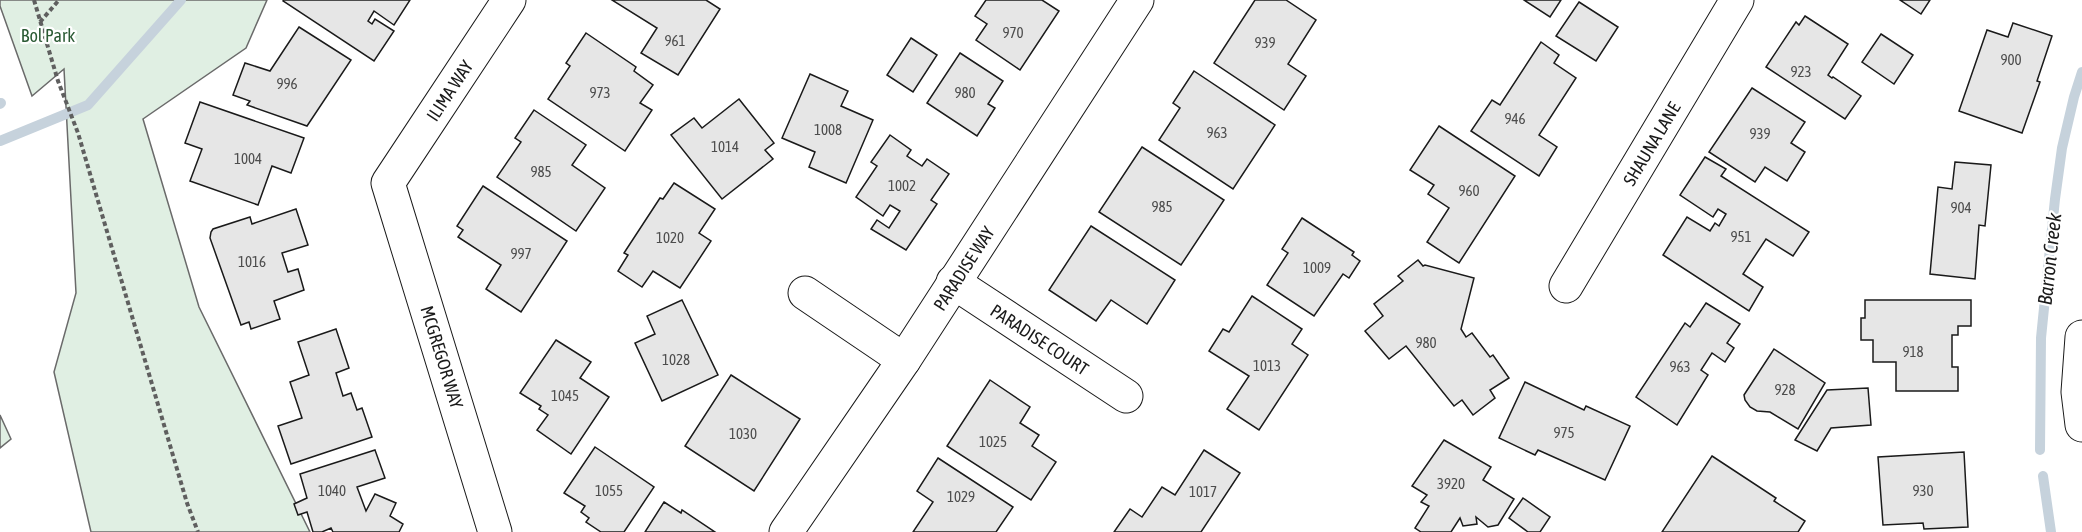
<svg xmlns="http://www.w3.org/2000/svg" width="2082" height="532" viewBox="0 0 2082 532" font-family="'Asap Condensed',sans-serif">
<rect width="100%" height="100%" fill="#fff"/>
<g fill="#e0efe3" stroke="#6a6a6a" stroke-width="1.5">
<path d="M0,0H267L246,48L143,119L199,307L310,532H91L54,372L76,293L64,69L32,96L0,6Z"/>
<path d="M0,415L11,439L0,448Z"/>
</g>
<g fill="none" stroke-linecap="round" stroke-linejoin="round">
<g stroke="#c6d2dc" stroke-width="10">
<path d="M0,104L1,103"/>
<path d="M0,141L88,105L181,0"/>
<path d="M2040,450L2041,338L2055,199L2062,148L2074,97L2082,72"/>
<path d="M2043,476L2051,532"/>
</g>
</g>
<g fill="#e6e6e6" stroke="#1a1a1a" stroke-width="1.5">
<path d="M284,0H410L394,25L374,11L368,21L372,24L375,19L394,31L374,61L283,1Z"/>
<path d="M612,0H706L720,9L678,75L641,53L657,28Z"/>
<path d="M986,0H1042L1059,11L1020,70L976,40L987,24L975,16Z"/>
<path d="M1255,0H1286L1316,20L1288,64L1306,76L1284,110L1214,63Z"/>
<path d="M1524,0H1561L1550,17Z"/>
<path d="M1900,0H1930L1921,14Z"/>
<path d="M1579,2L1618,27L1596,61L1556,36Z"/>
<path d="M1805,16L1848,44L1828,75L1832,78L1833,77L1861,96L1845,119L1766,67L1796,22L1799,25Z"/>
<path d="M2013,23L2052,36L2037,81L2040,82L2022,133L1959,111L1987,30L2008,37Z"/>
<path d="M299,27L351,60L307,126L247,105L250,101L233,95L245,63L270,71Z"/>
<path d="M586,33L636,67L634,71L653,85L640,103L652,110L625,151L548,99L570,66L566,63Z"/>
<path d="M1881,34L1913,55L1894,84L1862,62Z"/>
<path d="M911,38L937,55L913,92L887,75Z"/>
<path d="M1541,42L1559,55L1554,63L1576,78L1539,135L1557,147L1539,176L1471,131L1492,100L1500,105Z"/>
<path d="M960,53L1003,81L988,104L995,108L977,136L927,103Z"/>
<path d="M1194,71L1275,125L1233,189L1159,140L1180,108L1173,103Z"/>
<path d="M810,74L848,91L841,106L873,120L846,183L809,167L815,152L782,138Z"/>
<path d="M1752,88L1805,122L1791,143L1805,152L1787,181L1765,167L1755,182L1709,152Z"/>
<path d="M739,99L774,143L765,150L773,159L722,199L671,135L694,118L702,128Z"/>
<path d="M200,102L304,138L291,173L272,166L258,205L190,181L202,149L185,143Z"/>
<path d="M534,110L586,145L572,165L605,188L576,231L497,177L521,142L515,138Z"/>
<path d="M1439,126L1515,176L1459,263L1427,242L1449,208L1428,194L1434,185L1410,170Z"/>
<path d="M890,135L911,150L907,156L922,166L927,159L949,174L931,200L937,204L906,250L871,229L877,220L889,228L900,211L890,205L883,216L856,197L877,166L871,162Z"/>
<path d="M1142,147L1224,200L1181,265L1099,212Z"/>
<path d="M1705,157L1726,169L1721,176L1809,232L1793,256L1766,239L1743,274L1763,287L1749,311L1663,255L1687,217L1710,231L1715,223L1719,226L1726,214L1718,209L1713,217L1680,195Z"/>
<path d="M1955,162L1991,165L1985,226L1979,225L1975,279L1930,274L1938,187L1952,189Z"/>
<path d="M674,183L715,209L699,233L711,241L680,288L653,271L642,287L618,271L628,255L624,253L660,198L663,199Z"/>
<path d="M483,186L567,241L521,312L486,289L501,265L458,237L463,230L457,226Z"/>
<path d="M296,209L308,245L282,253L288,272L298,269L304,290L274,301L280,319L251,329L249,322L241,325L210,238L211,232L213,229L250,217L252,224Z"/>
<path d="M1302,218L1354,252L1352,255L1360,261L1349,278L1343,274L1314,316L1267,285L1288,253L1282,249Z"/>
<path d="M1091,226L1175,280L1147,324L1111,300L1096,321L1049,290Z"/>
<path d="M1418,260L1423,266L1425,265L1474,278L1461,329L1466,337L1472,333L1490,357L1493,355L1509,378L1490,390L1495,398L1473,415L1462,400L1454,406L1406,346L1389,359L1365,331L1383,316L1374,304L1403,281L1398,276Z"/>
<path d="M1252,296L1302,329L1292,344L1308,355L1259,430L1227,409L1249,376L1209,351L1223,329L1229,332Z"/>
<path d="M682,300L718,375L662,401L635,343L655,334L647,316Z"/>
<path d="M1865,300H1971V326H1958V335H1952V367H1958V391H1896V362H1873V340H1861V318H1865Z"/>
<path d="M1706,303L1740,324L1727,343L1734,348L1725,362L1712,353L1701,370L1708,375L1677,425L1636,397L1685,323L1690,327Z"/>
<path d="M336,329L349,368L336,373L343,396L351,393L357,410L362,408L372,437L291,464L278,426L302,418L290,382L309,375L298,342Z"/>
<path d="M556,340L591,362L580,378L609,397L571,454L537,430L548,415L539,409L541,406L520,393Z"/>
<path d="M1774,349L1825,383L1798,429L1770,412L1757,411L1750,407L1745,400L1744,395Z"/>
<path d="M731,375L800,419L754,491L685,446Z"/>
<path d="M990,380L1030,407L1020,423L1039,435L1032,446L1056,462L1031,500L947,446Z"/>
<path d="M1525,382L1584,410L1586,406L1630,426L1605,480L1538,450L1535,455L1499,438Z"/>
<path d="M1868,388L1871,425L1831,428L1817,451L1795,440L1827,390Z"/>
<path d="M1444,440L1491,467L1483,480L1514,499L1498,525L1488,527L1476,517L1477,524L1463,526L1460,518L1451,532H1421L1415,528L1429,506L1421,502L1427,495L1412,486Z"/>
<path d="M595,447L654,487L624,532H601L586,522L589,518L581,512L585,506L564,493Z"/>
<path d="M375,450L385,478L357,487L366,511L375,494L396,503L390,516L403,524L399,532H333L331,528L322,532H313L307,512L298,515L294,504L307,498L300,474Z"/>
<path d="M1204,450L1240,473L1201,532H1114L1130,509L1142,517L1162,487L1175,495Z"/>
<path d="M1964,452L1968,527L1924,529L1923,523L1883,525L1878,457Z"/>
<path d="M1712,456L1776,498L1774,501L1805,521L1798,532H1662Z"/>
<path d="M938,458L1013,507L996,532H913L933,502L917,491Z"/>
<path d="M1523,498L1550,517L1540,532H1528L1509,518Z"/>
<path d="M664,502L681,513L682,510L715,532H645Z"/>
</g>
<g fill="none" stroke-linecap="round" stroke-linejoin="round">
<g stroke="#1a1a1a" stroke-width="35">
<g id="minor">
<path id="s1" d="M953,282L1126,396"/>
<path id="s2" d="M1566,286L1737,0"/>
<path d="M805,293L904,360"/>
<path d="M2082,337L2078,392L2082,425"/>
<path id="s3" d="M495,532L388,183L509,0"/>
<path id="s4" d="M786,532L904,360L1137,0"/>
</g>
</g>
<g stroke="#5f5f5f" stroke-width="4" stroke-dasharray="4.5 3" stroke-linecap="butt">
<path d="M34,0L58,81L78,133L187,503L198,532"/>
<path d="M40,22L59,0"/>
</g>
<use href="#minor" stroke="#fff" stroke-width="33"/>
</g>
<g text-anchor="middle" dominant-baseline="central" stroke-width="4.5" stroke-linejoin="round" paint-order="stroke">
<g font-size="15" fill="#4d4d4d">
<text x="1013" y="32">970</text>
<text x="675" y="40">961</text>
<text x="1265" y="42">939</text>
<text x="2011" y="59">900</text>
<text x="1801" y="71">923</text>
<text x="287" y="83">996</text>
<text x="600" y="92">973</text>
<text x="965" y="92">980</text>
<text x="1515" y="118">946</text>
<text x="828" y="129">1008</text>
<text x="1217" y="132">963</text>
<text x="1760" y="133">939</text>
<text x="725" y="146">1014</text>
<text x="248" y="158">1004</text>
<text x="541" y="171">985</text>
<text x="902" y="185">1002</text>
<text x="1469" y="190">960</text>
<text x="1162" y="206">985</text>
<text x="1961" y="207">904</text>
<text x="1741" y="236">951</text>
<text x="670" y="237">1020</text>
<text x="521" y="253">997</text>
<text x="252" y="261">1016</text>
<text x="1317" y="267">1009</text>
<text x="1426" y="342">980</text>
<text x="1913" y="351">918</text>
<text x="676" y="359">1028</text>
<text x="1267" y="365">1013</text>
<text x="1680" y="366">963</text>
<text x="1785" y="389">928</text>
<text x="565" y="395">1045</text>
<text x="1564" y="432">975</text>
<text x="743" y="433">1030</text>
<text x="993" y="441">1025</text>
<text x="1451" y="483">3920</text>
<text x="332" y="490">1040</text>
<text x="609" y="490">1055</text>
<text x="1923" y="490">930</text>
<text x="1203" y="491">1017</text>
<text x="961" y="496">1029</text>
</g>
<g font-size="18" fill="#2b5a34" stroke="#fff">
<text x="48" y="35">Bol Park</text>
</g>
<g font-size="18" fill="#1a1a1a" stroke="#fff">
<text stroke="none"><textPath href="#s3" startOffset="476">ILIMA WAY</textPath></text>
<text stroke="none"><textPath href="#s2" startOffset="166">SHAUNA LANE</textPath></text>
<text stroke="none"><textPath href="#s4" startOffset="318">PARADISE WAY</textPath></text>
<text stroke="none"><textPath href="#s1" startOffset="104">PARADISE COURT</textPath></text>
<text transform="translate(442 357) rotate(73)">MCGREGOR WAY</text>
</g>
<g font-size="20" font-style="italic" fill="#1a1a1a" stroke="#fff">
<text transform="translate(2049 259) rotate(-84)">Barron Creek</text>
</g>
</g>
</svg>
